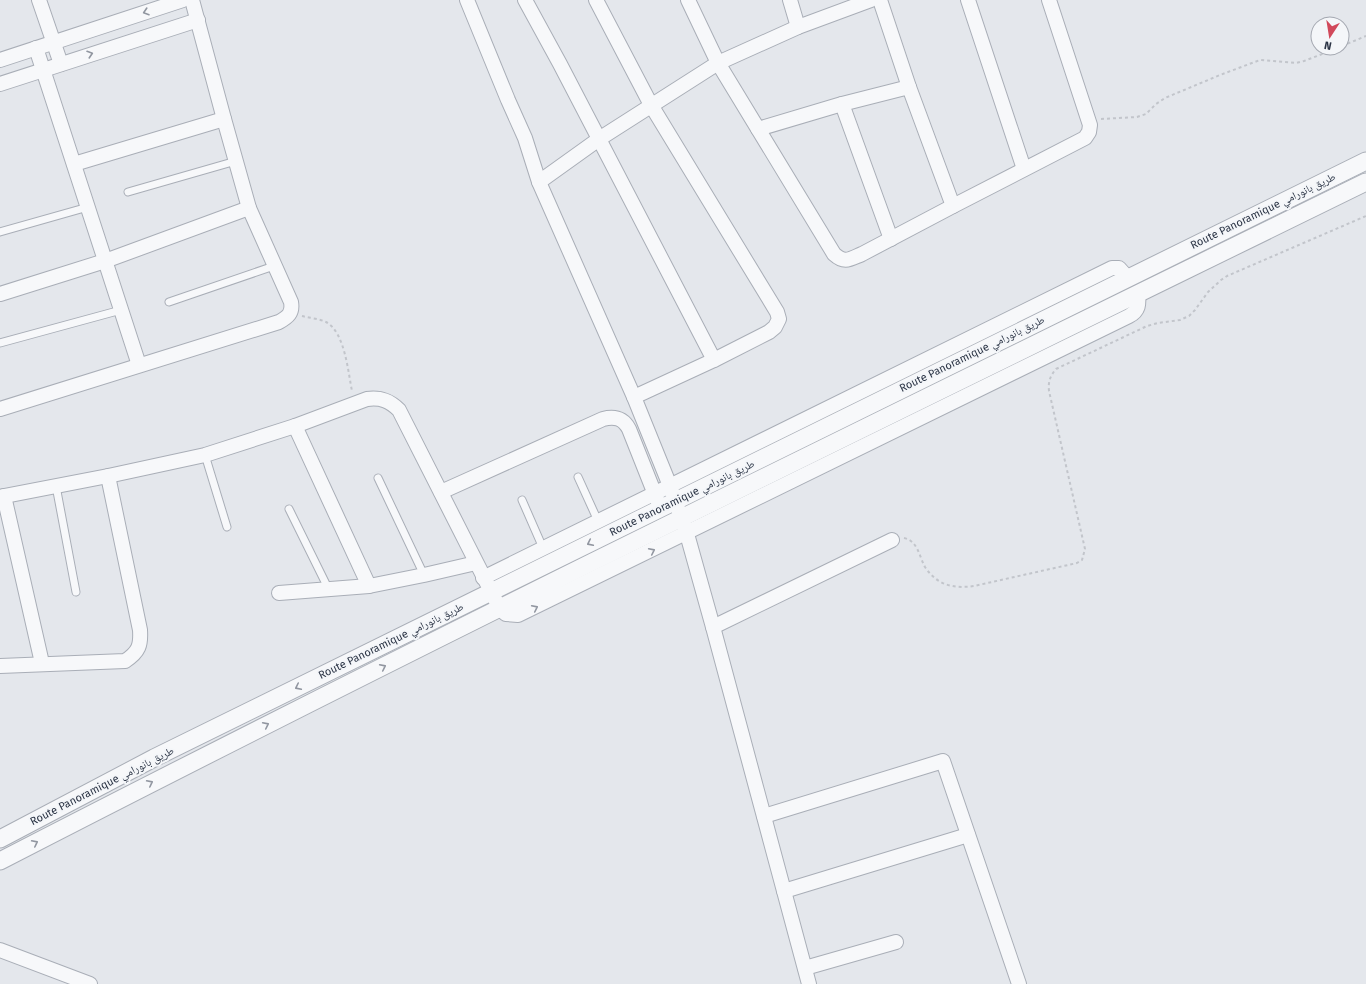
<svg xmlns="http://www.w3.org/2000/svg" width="1366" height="984" viewBox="0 0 1366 984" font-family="'Fira Sans','Noto Naskh Arabic',sans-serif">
<rect width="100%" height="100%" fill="#e4e7ec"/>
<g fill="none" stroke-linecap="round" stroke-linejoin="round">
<g stroke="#a9aeb7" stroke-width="9">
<g id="service">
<path d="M128,192L236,161"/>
<path d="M0,232L88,207"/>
<path d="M169,302L274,266"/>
<path d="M0,343L121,310"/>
<path d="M205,455L227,527"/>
<path d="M578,477L598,521"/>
<path d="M378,478L424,575"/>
<path d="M56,486L76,592"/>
<path d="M522,500L543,548"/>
<path d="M289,509L329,590"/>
</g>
</g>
<g stroke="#a9aeb7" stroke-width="16">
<g id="minor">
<path d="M39,0L61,64"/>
<path d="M467,0L508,100L525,138L539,182L634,397L670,486L687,534L713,627L809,984"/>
<path d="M525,0L560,64L714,360"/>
<path d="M596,0L651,105L777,312L779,319L775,327L769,332L714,360L634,397"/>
<path d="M688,0L718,63L834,254C845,264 850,259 862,254L953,206L1085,138L1089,132L1090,125L1049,0"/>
<path d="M790,0L798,27"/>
<path d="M880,0L909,87L953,206"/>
<path d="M968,0L1024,169"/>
<path d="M36,48L139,365"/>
<path d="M0,60L183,0"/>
<path d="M0,84L198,20"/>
<path d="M842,104L891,239"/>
<path d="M758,129L842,104L909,87"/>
<path d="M74,164L224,119"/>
<path d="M539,182L599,139L718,63L798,27L871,0"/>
<path d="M0,294L105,261L249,208"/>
<path d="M0,409L279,322C288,317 293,313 291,302L249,208L224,119L192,0"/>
<path d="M295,426L369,586"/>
<path d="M441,492L603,419C615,416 623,418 629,429L658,502"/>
<path d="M4,496L42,663"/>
<path d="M0,497L108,476L205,455L295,426L367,399C381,397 390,401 399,410L500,609L506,614L518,615L1129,316C1139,311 1139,304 1138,294"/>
<path d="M483,578L1112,268H1119L1128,278"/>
<path d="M279,593L369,586L424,575L476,563"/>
<path d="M713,627L892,540"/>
<path d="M0,666L125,661C139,652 141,645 140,630L108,476"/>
<path d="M764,816L943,761L1019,984"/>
<path d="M784,891L968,835"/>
<path d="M0,950L90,984"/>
<path d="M805,968L896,942"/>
</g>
</g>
<g stroke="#a9aeb7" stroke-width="19">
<g id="tertiary">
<path d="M0,839L154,758L1366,161"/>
<path d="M0,861C452,628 909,406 1366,182"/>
</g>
</g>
<g stroke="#c2c5cb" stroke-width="2" stroke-dasharray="3 3" stroke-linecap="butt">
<path d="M1342,46L1366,36"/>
<path d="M1101,119L1137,117L1146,114L1156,104L1165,98L1220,75L1260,60L1296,63L1304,61L1338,48"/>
<path d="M302,316C310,318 320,319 326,322C345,332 348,372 352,391"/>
<path d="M904,538C918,541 919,556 925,567C937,585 953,589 974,586L1077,563L1082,560L1085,549L1049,391C1048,382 1050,376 1056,369L1147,326L1158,323L1180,320L1189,316L1195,310L1208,292L1221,280L1227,276L1366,216"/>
</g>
<use href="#service" stroke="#f7f8fa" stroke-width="7"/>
<use href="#minor" stroke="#f7f8fa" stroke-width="14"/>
<use href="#tertiary" stroke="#f7f8fa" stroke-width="17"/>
</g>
<defs><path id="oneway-chevron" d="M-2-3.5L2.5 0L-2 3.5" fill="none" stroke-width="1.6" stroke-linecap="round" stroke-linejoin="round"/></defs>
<g stroke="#9196a0">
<use href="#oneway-chevron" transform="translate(146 12) rotate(162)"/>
<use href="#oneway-chevron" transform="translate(90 54) rotate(-18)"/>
<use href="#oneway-chevron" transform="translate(590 543) rotate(154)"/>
<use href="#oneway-chevron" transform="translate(652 551) rotate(-26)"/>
<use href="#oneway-chevron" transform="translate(535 608) rotate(-26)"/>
<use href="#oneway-chevron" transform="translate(383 667) rotate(-26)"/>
<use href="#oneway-chevron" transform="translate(298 687) rotate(154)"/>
<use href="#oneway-chevron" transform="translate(266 725) rotate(-26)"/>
<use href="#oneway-chevron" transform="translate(150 783) rotate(-27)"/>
<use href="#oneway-chevron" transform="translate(35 843) rotate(-27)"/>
</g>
<g text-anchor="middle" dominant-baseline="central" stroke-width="4" stroke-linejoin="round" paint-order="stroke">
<g font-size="11" fill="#2b3445" stroke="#f4f6f9">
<text transform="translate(1263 211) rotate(-26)">Route Panoramique طريق بانورامي</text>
<text transform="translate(972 354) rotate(-26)">Route Panoramique طريق بانورامي</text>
<text transform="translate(682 498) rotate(-26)">Route Panoramique طريق بانورامي</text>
<text transform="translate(391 641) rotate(-26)">Route Panoramique طريق بانورامي</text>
<text transform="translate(102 786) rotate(-27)">Route Panoramique طريق بانورامي</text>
</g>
</g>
<g transform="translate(1330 36) rotate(192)"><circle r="19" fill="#f4f6f9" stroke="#a4a8b1"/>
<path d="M0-3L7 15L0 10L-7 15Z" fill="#d1495b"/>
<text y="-6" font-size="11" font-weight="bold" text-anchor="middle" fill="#2b3445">N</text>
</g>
</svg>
